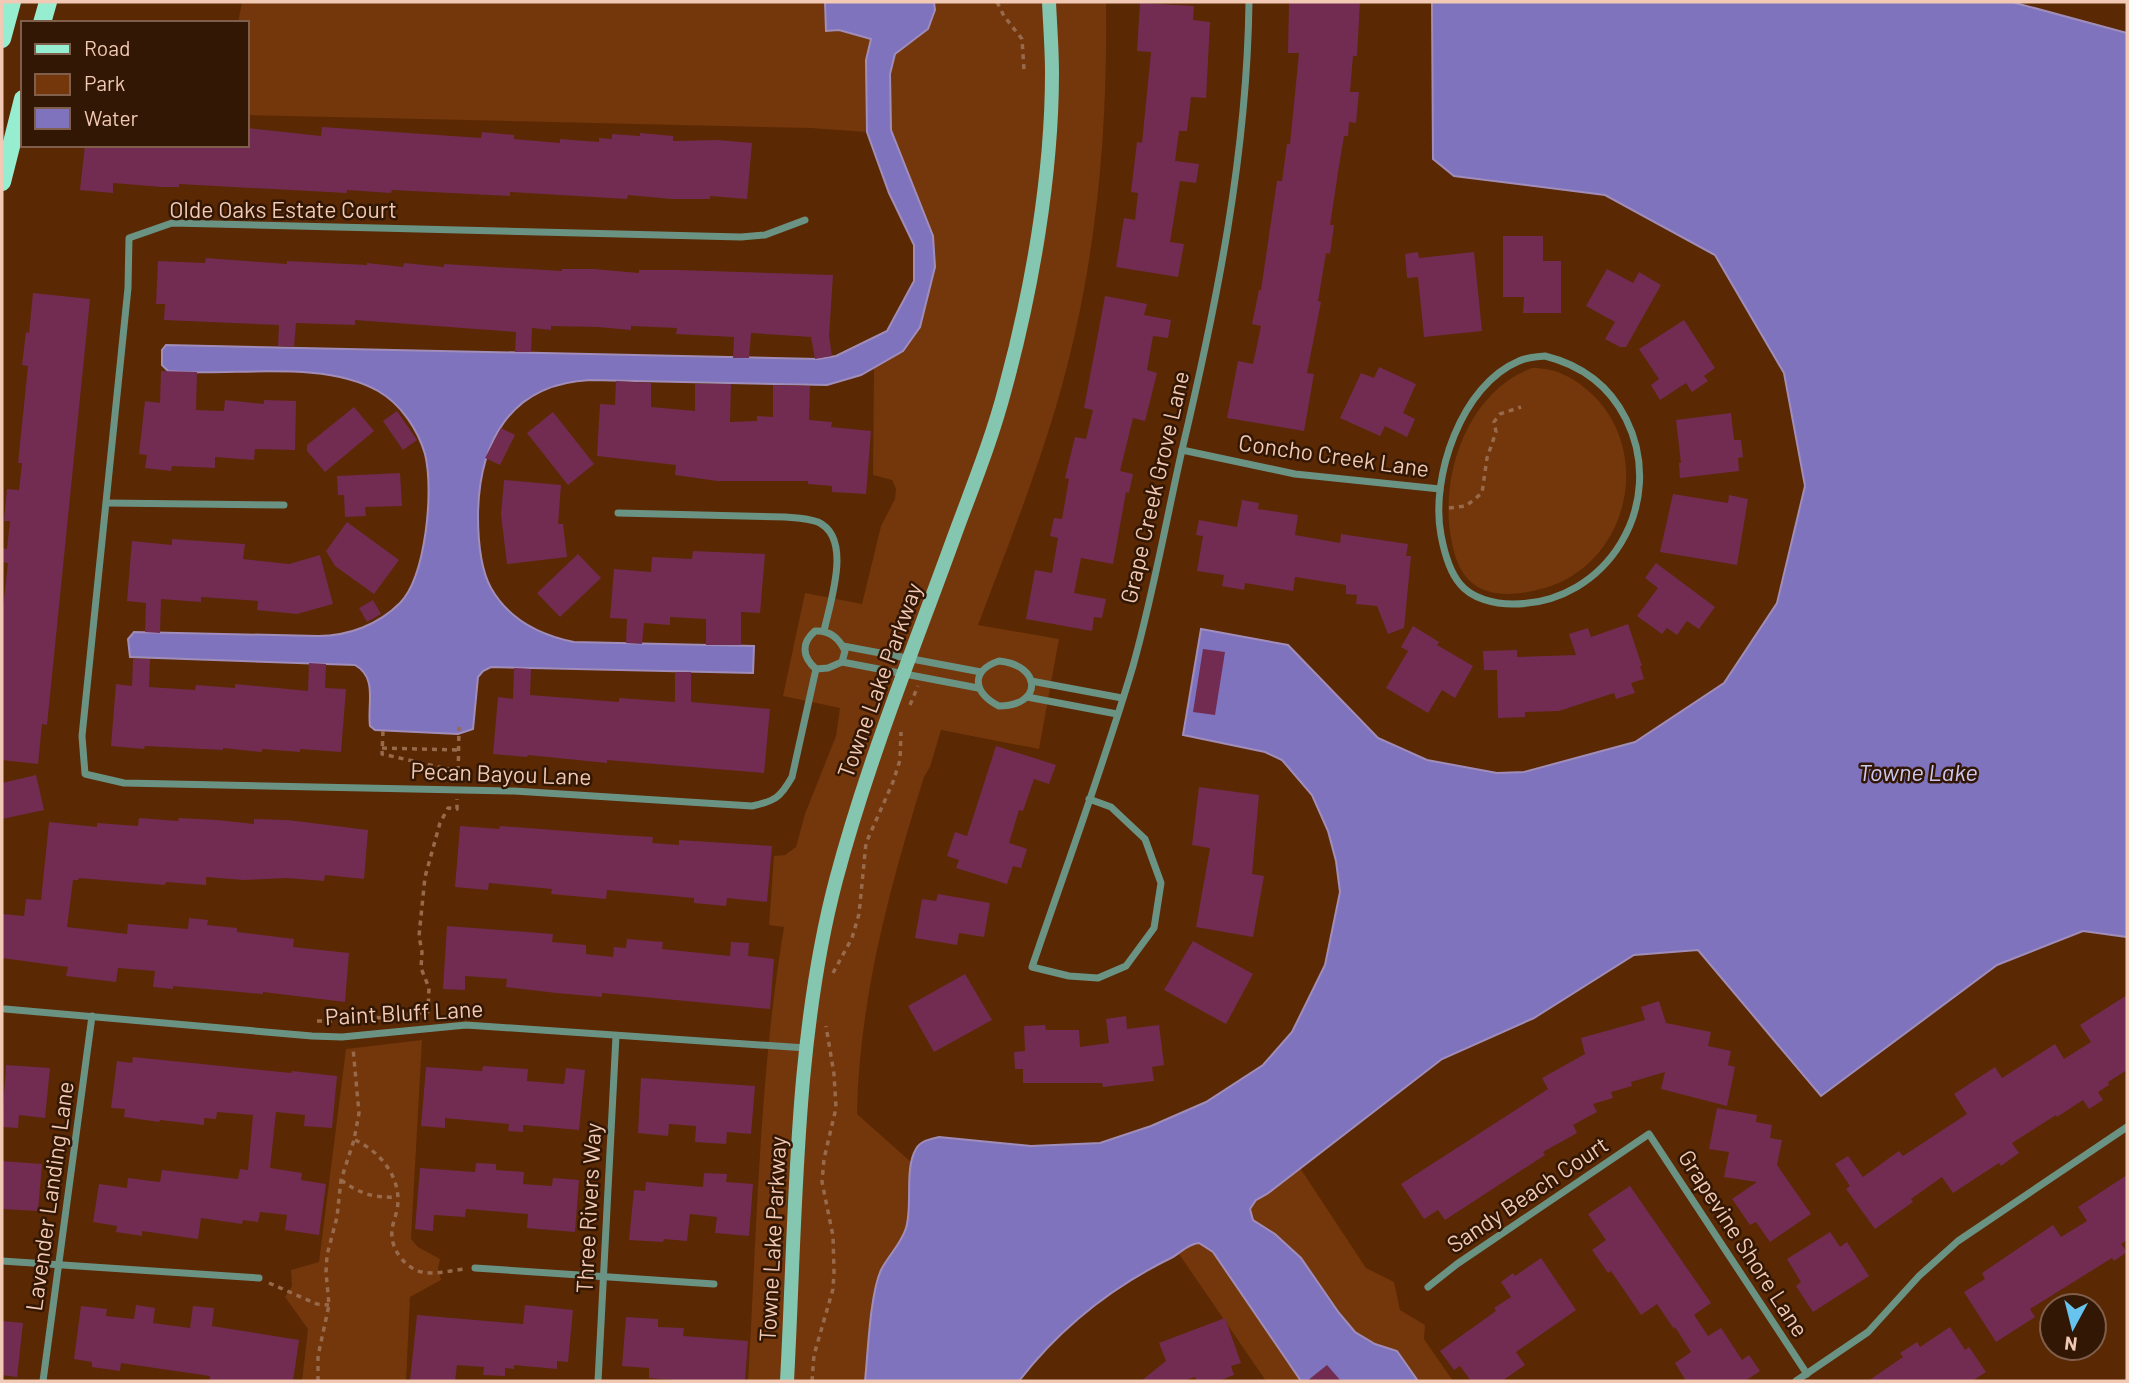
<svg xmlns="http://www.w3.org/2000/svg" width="2129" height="1383" viewBox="0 0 2129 1383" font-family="Barlow,sans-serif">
<rect width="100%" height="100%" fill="#5a2803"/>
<g fill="#74360b">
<path d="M242,2H825L826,31L839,30L872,39L866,60L867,132L810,128L247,115V23H238Z"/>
<path d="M935,2H1106C1108,140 1095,277 1055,410C1033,483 1005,554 978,625L1059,639L1039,749L941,730L930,767L924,777C890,886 859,999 857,1114L911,1162C910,1184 913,1211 904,1232C895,1252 880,1268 876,1290C869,1319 868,1351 865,1381H748C757,1230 759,1077 784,927L769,925L774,856L785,855L796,847L805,814L836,736L840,708L783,696L805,593L862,604L881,526L895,499L896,489L892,480L873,475L874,368L903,351L933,236L891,130L890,74L895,54C914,41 937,29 935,2Z"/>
<path d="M1532,368C1557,368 1575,378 1593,395C1654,455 1627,564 1545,588C1527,593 1506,597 1487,591C1465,584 1456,564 1452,543C1438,479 1466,392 1532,368Z"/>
<path d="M422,1040L411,1239L418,1247L440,1259L438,1268L441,1280L410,1297L406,1381H302L308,1329L285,1297L292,1286L291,1270L319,1262L346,1049Z"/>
<path d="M1300,1168L1366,1268L1394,1282L1400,1310L1425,1325L1424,1339L1453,1381H1418L1397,1351L1375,1344L1355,1332L1339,1313L1301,1258L1275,1234L1253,1220L1250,1209L1256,1200Z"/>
<path d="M1199,1243L1213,1252L1301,1381H1266L1179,1254L1188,1245Z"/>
</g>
<g fill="#7f73bd" stroke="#a18dba" stroke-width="2">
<path d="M825,2H934L935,10L928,29L895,54L890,74L891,130L933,236L935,267L920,327L903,351L861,375L827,385L590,380C510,384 479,442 478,515C478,538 480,568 491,588C509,620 540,635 574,642L754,646L753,673L491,667L483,671L478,677L473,729L458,734L375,730L370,726C367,704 378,678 355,665L130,657L128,639L134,632L318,636C348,636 378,625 400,603C426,576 434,490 425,454C418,430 401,404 378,391C321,359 232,377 168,371L162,365V350L166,345L818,359L836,356L887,331L914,281V245L889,193L867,132L866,60L871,39L839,30L826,31Z"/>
<path d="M1432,2H2012L2127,33V937L2083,931L1997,965L1821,1096L1698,950L1634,955L1534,1018L1442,1059L1267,1194L1256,1200L1250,1209L1253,1220L1275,1234L1301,1258L1339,1313L1355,1332L1375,1344L1397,1351L1418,1381H1301L1213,1252L1199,1243C1187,1244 1181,1253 1171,1258C1110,1288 1060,1328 1019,1381H865C868,1352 870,1294 881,1270C888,1256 901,1244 906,1228C913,1205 904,1169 916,1149C920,1141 930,1139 939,1137L1031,1146L1100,1143L1151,1126L1206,1102L1263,1065L1292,1032L1325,965L1340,892L1336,861L1328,831L1312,795L1282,760L1265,752L1183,735L1201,629L1288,645L1378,738L1427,760L1497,773L1524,772L1635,742L1724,683L1777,603L1805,486L1784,373L1715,255L1605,195L1454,176L1433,159Z"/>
</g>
<g fill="#722c51">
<path d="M1289,2H1360L1357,56H1353L1350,92H1359L1356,123L1349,122L1348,136H1344L1339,166L1330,225H1334L1330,254L1326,253L1318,301L1321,302L1307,373L1314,374L1304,431L1227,418L1238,361L1253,364L1261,326L1252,324L1259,290H1261L1277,181H1282L1287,144H1290L1299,53H1288Z"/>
<path d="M1140,3L1194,6L1193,20L1210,22L1206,98L1191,97L1187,131H1179L1175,161L1199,164L1196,183L1180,181L1170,242L1184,244L1178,277L1116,267L1124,218L1135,220L1138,193L1131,192L1137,142L1142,143L1151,52L1137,51Z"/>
<path d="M322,127L481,138L482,132L514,135V139L560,143V139L599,142V138L612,139V134L640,136V133L673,136V141L718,140L752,143L747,199L710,196V199H672L628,195L627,199L510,192V196L392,190L391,193L347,190V193L179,184V187H162L113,183V193L80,190L85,145H247V128L321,136Z"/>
<path d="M1503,236H1543V261H1561V313H1523L1524,297H1503Z"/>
<path d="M1418,252L1419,258L1474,252L1482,331L1424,337L1418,277L1407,278L1405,254Z"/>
<path d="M206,258L287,264V261L367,265V263L403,267L404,263L444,267V264L562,271V269H594L639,273V270H679L833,275L829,336L832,356L815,359L811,337L751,333L749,358H733L734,337L676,334L677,328L631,326V330L598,327L551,326V330L532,328L531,352H515L516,332L355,320V325L296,323L294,347L278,346L279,325L164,320L165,304H156L158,261L205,263Z"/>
<path d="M1607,269L1633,283L1639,272L1661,285L1626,347H1620L1605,339L1615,322L1586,306Z"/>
<path d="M33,293L90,299L47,725L42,724L38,764L2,760V617L8,563L2,562V548L7,549L10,521H4L7,489L19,490L22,463H18L28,366L22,365L26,332L29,333Z"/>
<path d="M1105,296L1147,304L1144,315L1171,320L1168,338L1153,336L1147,370L1157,373L1145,421L1133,418L1120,471L1133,474L1129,493L1126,492L1113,564L1081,558L1074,593L1106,599L1102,618L1094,617L1092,631L1026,619L1035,570L1052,573L1058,538L1050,536L1054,518L1062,519L1069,479L1065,478L1075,437L1086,439L1093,410L1084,408Z"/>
<path d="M1684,320L1715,368L1704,376L1708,381L1692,392L1686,383L1660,400L1651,385L1659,379L1639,349Z"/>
<path d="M1379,367L1416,384L1403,413L1415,419L1407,437L1385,426L1380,436L1340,418L1361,373L1374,378Z"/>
<path d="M161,371L197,372L196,410L224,411L225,400L264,404V400L296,401L295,450L255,449L254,460L215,457V468L172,466L171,471L145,468L147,455L139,454L145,401L160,403Z"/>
<path d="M616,381L651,383V407L695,411V384H731L730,422L757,421V416L773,417V385L810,386L809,420L832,422L831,427L871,431L866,494L832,492V486L808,484V481H717L675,475L676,465L597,456L600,404L615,405Z"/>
<path d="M354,407L374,431L325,472L307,451V445Z"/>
<path d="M397,411L417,440L403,450L383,421Z"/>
<path d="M553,412L594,464L568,485L527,433Z"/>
<path d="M1731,413L1734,440H1741L1743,457L1738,458L1739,471L1680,478L1679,463H1681L1676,420Z"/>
<path d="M501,428L515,435L500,465L485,458Z"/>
<path d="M400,473L402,506L365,507L366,516L345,517L344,495H338L337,476Z"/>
<path d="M504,480L561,485L558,524H563L567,557L507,564L501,515Z"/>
<path d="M1673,494L1728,503L1729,495L1748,499L1737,565L1660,552Z"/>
<path d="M1242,500L1259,503L1258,509L1298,515L1295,535L1340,543L1341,534L1408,544L1406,556H1411L1404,628L1388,634L1377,606L1356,604L1357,595L1346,594V585L1295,577L1293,591L1245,583L1244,590L1222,586L1224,575L1197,571L1203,536L1196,535L1199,520L1237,527Z"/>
<path d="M347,522L399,560L374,594L335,566L326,551Z"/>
<path d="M172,539L245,544L243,559L289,564L320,555L333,604L297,614L257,610L258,601L201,597V602L161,599L160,633L145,632L146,603L127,601L132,541L172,545Z"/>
<path d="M693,551L765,554L760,613L741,612V645H706V619L670,617V625L644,623L642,644L626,643L627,619L610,618L614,569L651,572L652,557L692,559Z"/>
<path d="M578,554L601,578L560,617L537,593Z"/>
<path d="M1656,563L1715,607L1699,629L1687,621L1677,635L1667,628L1662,634L1637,616L1658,588L1645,578Z"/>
<path d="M373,600L381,614L367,622L359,608Z"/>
<path d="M1628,624L1642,666H1640L1644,679L1631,683L1635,693L1616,699L1614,693L1559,711L1525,712V717L1498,718L1497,670H1484L1483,651L1517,650V657L1576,655L1569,634L1588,628L1591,637Z"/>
<path d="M1413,626L1439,642L1437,645L1473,666L1455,698L1442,690L1428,713L1386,688L1408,651L1401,647Z"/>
<path d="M1203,649L1225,652L1215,715L1193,712Z"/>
<path d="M133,659H150L149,687L195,690L196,685L235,688V684L308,691L309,663L326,664L325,688L346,689L341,752L300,749V752L262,749V752L223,748V750L145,746L144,749L111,746L116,684L132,686Z"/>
<path d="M514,668L531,669L530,695L619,702V698L675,702V672H691V702L770,709L764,773L607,760V763L528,755L527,757L493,754L498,697L513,699Z"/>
<path d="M996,746L1056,765L1049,784L1034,779L1023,811L1019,810L1009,843L1027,849L1021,868L1013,866L1007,884L956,868L959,860L947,856L955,832L967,836Z"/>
<path d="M36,775L44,810L2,819V783Z"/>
<path d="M1199,787L1259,795L1252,874L1264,876L1253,937L1196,927L1210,848L1192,845Z"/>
<path d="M139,818L178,821L179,818L217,820L254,824V819L288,820L368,830L364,879L325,875L324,881L287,878L244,880L206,877V885L166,882L165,885L79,878L78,880H73L67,927L127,934L128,924L188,929L189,918L208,920L207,925L237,928V932L294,939L293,947L349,953L345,1002L263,992V994L173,986V989L153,987L155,971L118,968L116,982L66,976L68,967L2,958V914L24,916L26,899L41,900L49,822L97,827V823L138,826Z"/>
<path d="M460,826L499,829L500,826L619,835L653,837L652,843L679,845V840L772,846L767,902L727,898L726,906L694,903V898L607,890L606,899L551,894L552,889L489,883L488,890L455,887Z"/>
<path d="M938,894L990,903L984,937L959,933L957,945L915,938L922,899L936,901Z"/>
<path d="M447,926L553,934L552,942L586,945V954L613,957L614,947L626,948L627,939L663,942L662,949L730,956L731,942L749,943L748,956L774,959L770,1009L602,993V997L556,993L506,987L507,979L465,976V990L443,989Z"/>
<path d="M1193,941L1253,974L1226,1024L1164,990Z"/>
<path d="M965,974L992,1020L934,1052L908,1006Z"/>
<path d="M2127,995V1070L2108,1082L2109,1085L2098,1092L2103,1100L2089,1109L2083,1100L2057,1117L2056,1115L2012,1143L2019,1153L2001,1166L1999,1163L1953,1193L1942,1177L1911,1199L1913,1202L1875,1229L1846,1189L1850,1186L1835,1164L1848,1156L1863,1177L1899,1151L1903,1156L1967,1114L1954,1094L1995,1067L2002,1078L2055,1044L2064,1059L2091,1042L2080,1025Z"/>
<path d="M1659,1001L1666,1023L1711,1032L1708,1046L1731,1051L1728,1065L1735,1067L1727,1106L1661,1089L1665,1072L1631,1082L1632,1086L1611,1092L1613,1098L1593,1104L1597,1112L1573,1125L1577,1133L1543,1152L1545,1155L1445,1220L1438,1210L1424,1219L1401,1184L1548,1089L1542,1078L1585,1054L1581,1038L1645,1020L1641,1007Z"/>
<path d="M1126,1016L1127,1029L1159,1025L1164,1065L1152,1067L1154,1081L1103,1087L1102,1083H1023V1069H1015L1014,1052L1025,1051L1024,1026L1045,1025L1046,1030H1079L1080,1047L1109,1043L1106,1019Z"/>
<path d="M133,1057L291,1073L292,1071L337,1076L332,1128L304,1126L305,1115L276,1112L270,1168L302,1173L301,1180L326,1184L319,1235L285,1230L287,1215L260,1212L258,1222L243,1220L242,1224L201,1218L198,1239L142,1231V1236L116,1232L117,1226L93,1222L99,1184L127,1188L128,1178L160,1182L162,1170L238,1179L240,1169L248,1170L253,1115L217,1112L216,1119L204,1118V1125L160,1120L159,1122L124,1117L125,1109L111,1108L117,1061L132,1063Z"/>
<path d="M6,1065L50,1068L45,1118L19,1115L18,1128L2,1127Z"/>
<path d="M483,1066L528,1069L527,1081L564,1084L566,1068L585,1070L579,1130L523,1125V1132L508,1131L509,1124L445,1118V1128L421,1126L426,1067L482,1071Z"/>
<path d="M641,1078L755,1086L751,1134L727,1132L726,1144L695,1142L696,1126L669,1124L668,1136L638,1133Z"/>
<path d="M1717,1108L1757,1115L1756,1122L1772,1125L1770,1138L1782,1140L1777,1165L1811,1214L1770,1242L1756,1222L1750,1225L1732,1199L1757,1182L1724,1177L1729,1152L1709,1149Z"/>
<path d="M2,1161L42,1164L38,1211L2,1209Z"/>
<path d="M476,1163L496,1164V1170L524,1172L523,1184L552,1186L553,1178L579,1180L575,1232L527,1228L528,1214L466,1209L465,1217L434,1215L433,1231L415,1229L420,1168L475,1172Z"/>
<path d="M704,1173L727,1174L726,1182L753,1184L749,1236L715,1233L717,1217L690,1214L687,1241L664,1239L663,1242L629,1240L634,1190L645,1191L646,1182L703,1187Z"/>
<path d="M2127,1175V1240L2121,1244L2127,1252L2114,1261L2112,1258L2030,1309L2035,1317L1996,1342L1964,1292L1985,1279L1982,1273L2053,1225L2061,1237L2087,1221L2078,1207Z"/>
<path d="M1630,1186L1711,1303L1694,1315L1708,1336L1721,1328L1742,1360L1749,1355L1760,1371L1745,1381H1686L1675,1363L1691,1352L1675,1327L1674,1329L1657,1304L1641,1315L1611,1271L1608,1273L1592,1250L1606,1240L1588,1214Z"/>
<path d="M1830,1232L1840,1247L1847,1242L1869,1276L1813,1312L1796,1286L1801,1282L1787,1259Z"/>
<path d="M1541,1258L1576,1310L1516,1352L1525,1365L1502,1381H1471L1460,1366L1454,1370L1440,1351L1496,1311L1494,1308L1511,1297L1501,1282L1513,1273L1515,1276Z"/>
<path d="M136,1305L155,1308L153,1323L190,1328L193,1306L214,1308L212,1326L299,1340L293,1381H210V1376L121,1363L120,1371L92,1367V1362L74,1359L81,1306L107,1309L106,1316L134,1319Z"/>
<path d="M525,1305L573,1310L568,1362L557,1361V1369L514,1365V1369L505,1368V1376L483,1375L484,1367L457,1365L455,1381L410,1380L417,1315L523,1324Z"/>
<path d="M626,1317L658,1319V1327L684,1328L683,1336L748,1341L745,1381H688L649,1378V1368L622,1366Z"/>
<path d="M1225,1318L1241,1363L1231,1366L1234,1375L1218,1381H1197L1195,1377L1183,1381H1141L1166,1361L1159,1343Z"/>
<path d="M2,1321L23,1323L17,1377L2,1375Z"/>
<path d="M1950,1327L1965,1350L1969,1347L1986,1372L1972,1381H1868L1903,1357L1900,1353L1917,1342L1920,1347Z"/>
<path d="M1327,1365L1341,1381H1307Z"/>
</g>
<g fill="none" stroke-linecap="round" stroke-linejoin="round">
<g stroke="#976a4b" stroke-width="3.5" stroke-dasharray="5 5" stroke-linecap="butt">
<path d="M997,2L1004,16L1022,39L1024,70"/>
<path d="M1449,508L1466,506L1482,493L1487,458L1496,432L1494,422L1500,414L1521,407"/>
<path d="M910,705L918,686"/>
<path d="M383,731L382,754L457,771"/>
<path d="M382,748L458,750"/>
<path d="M458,781L459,727"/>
<path d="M833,973L852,938L859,914L866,843L893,782L900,760L901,732"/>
<path d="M317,1021H351L428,1012L429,988L421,968L422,952L419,936L425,877L440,823L448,808L457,809V799"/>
<path d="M355,1140C381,1152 403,1179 397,1210C395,1219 391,1227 392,1237C393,1252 407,1269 422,1272C436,1275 453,1270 466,1269"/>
<path d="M341,1180C360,1194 374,1198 397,1197"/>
<path d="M269,1283L317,1304L329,1305"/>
<path d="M318,1381V1356L329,1305L326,1272L327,1255L337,1217L341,1180L354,1140L359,1113L353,1048"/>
<path d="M812,1381L814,1355L833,1289L834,1272L833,1236L822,1182L824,1159L836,1108L834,1074L826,1026"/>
</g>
<g stroke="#6a9384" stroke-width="7">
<path d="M805,220L765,235L741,237L172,223L129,238L128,288L82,736L85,774L124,783L514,791L752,806C775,801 780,798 792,777L816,669"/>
<path d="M1545,356C1581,365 1609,385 1626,419C1668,503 1608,604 1513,604C1495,604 1472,599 1460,584C1449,571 1444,551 1441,535C1430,478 1461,385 1519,361C1527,357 1536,357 1545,356Z"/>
<path d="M1182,450L1295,474L1440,489"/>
<path d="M107,503L284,505"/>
<path d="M618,513L785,517C796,518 807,518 818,522C853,538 830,602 824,631"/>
<path d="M815,631C830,630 839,638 845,651L842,662L828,668L816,669C802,657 801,643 815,631Z"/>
<path d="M843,646L981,672"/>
<path d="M999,661C1042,665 1043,706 999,706C974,694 969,671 999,661Z"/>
<path d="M842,662L978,688"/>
<path d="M1031,681L1122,698"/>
<path d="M1027,697L1117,714"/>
<path d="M1089,799L1111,807L1145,839L1161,883L1154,928L1126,966L1098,978L1069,976L1032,967C1066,867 1103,767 1133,666C1153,595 1166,521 1182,450C1217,302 1247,154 1249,2"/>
<path d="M5,1009L312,1036L342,1037L466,1025L806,1048"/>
<path d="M2,1261L259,1278"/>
<path d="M475,1268L714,1284"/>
<path d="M1428,1287L1457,1264L1649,1134L1807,1374"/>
<path d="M43,1381L92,1016"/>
<path d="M598,1381L616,1036"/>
<path d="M1796,1381L1868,1332L1919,1276L1958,1241L2127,1127"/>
</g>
<path stroke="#84c6af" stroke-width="14" d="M787,1381C796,1217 794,1039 836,880C867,763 913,650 954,537C972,488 992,439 1005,389C1032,290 1052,175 1052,73C1052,49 1050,25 1049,2"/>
<g stroke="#97edcf" stroke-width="18">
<path d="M42,23L48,2"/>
<path d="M2,39L12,2"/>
<path d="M2,182L23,99"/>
</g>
</g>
<g text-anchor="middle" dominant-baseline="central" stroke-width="5" stroke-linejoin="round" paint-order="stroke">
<g font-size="23" fill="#f1c9b4" stroke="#331705">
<text x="283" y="209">Olde Oaks Estate Court</text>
<text transform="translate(1334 455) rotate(8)">Concho Creek Lane</text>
<text transform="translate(1154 487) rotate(-77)">Grape Creek Grove Lane</text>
<text transform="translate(879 680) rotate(-70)">Towne Lake Parkway</text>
<text transform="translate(501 773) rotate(2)">Pecan Bayou Lane</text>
<text transform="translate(404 1012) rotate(-3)">Paint Bluff Lane</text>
<text transform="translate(1527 1194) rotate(-34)">Sandy Beach Court</text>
<text transform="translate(49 1196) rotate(-82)">Lavender Landing Lane</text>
<text transform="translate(588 1208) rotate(-87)">Three Rivers Way</text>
<text transform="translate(772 1239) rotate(-87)">Towne Lake Parkway</text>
<text transform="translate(1744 1243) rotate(57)">Grapevine Shore Lane</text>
</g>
<g font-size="24" font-style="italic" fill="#ccc8f0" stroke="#331705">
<text x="1918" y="771">Towne Lake</text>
</g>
</g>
<rect width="2129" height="1383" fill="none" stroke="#f1c9b4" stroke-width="7"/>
<rect x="21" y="21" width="228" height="126" fill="#331705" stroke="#7f5e4b" stroke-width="2"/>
<rect x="35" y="44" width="35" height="10" fill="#97edcf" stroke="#7f5e4b" stroke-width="2"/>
<text x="84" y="56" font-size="21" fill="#f1c9b4">Road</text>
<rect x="35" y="74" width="35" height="21" fill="#74360b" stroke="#7f5e4b" stroke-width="2"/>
<text x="84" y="91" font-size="21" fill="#f1c9b4">Park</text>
<rect x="35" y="108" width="35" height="21" fill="#7f73bd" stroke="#7f5e4b" stroke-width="2"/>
<text x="84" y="126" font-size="21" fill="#f1c9b4">Water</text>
<g transform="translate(2073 1327) rotate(187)"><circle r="33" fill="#331705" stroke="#7f5e4b" stroke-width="2"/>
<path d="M0-5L12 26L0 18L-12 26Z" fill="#66c4ef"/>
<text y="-10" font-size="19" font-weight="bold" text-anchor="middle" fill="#f1c9b4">N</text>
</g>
</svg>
